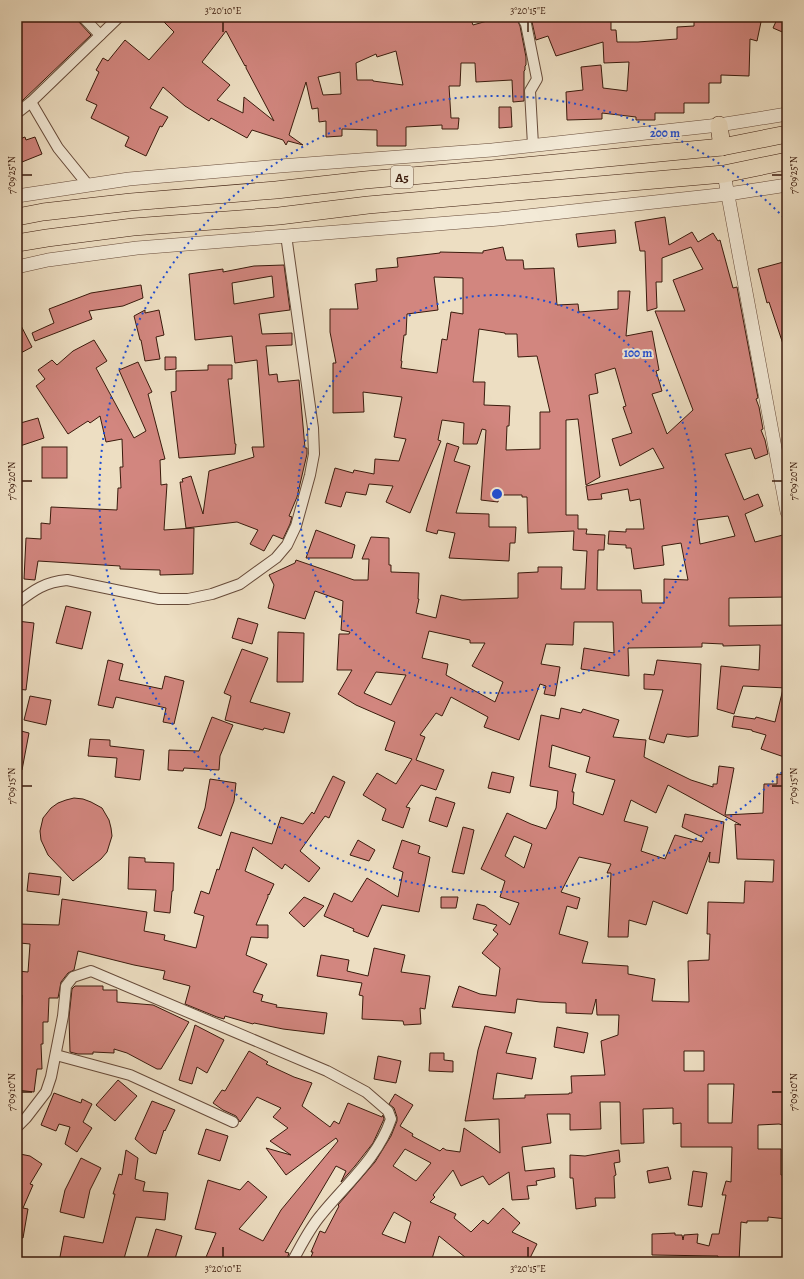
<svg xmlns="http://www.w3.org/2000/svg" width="804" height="1279" viewBox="0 0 804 1279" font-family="Alegreya,serif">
<rect width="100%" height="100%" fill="#eddec2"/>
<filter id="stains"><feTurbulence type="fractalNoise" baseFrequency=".005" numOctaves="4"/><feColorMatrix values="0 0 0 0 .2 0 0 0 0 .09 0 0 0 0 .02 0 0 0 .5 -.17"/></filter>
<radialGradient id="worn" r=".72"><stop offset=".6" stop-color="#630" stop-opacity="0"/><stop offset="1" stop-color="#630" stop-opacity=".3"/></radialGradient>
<g fill="#d2867f" stroke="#3a1a0c" fill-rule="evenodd">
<path d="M17,17H77L78,21L91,35L22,101L17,95Z"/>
<path d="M159,17H470L473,25L501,17H516L520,26L526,57V65L525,66V70L524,71V101L513,102L512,80L476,82L475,63H461L460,86H449L451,118H459L458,129H442V125L406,127V146H377V130L342,129V136L326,137V121L319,122L318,108L312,109L306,82L289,135L303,145L288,141L286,145L283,140L252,130L247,138L211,118L209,121L185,106L163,87L150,108L168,117L162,127L160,126L146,156L125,146L129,137L91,118L97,105L86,100L99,72L96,70L103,58L108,61L125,40L149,60L174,32ZM226,31L245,66L246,65V68L274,121L244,97L243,113L217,100L230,85L202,62ZM396,51L403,85L373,81V80H357L356,63L376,54L377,57ZM340,72L341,94L323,95L318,77Z"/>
<path d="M529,17H611V30H616L617,42H638L677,39V27L694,26V17H739L761,22L757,41L750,39L749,76L721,75V83H709V103H684V113H655V120H636V117L602,113V119L567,120L566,92L583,90L581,67L601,65L603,88L627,91L629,62L604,63L603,42L556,56L548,36L536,40L532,22Z"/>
<path d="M778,17H787V34L773,28Z"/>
<path d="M499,107H511L512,127L499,128Z"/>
<path d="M25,137L26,140L35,137L42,154L17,164V140Z"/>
<path d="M665,217L669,245L692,232L698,242L713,233L718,241L720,240L733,288L737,287L758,398L756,399L759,407L763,429L761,430L765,440L768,454L755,459L751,448L725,454L744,500L758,494L763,506L745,514L755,542L783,535L787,553V597L729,598V626L787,625V688L743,686L734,714L717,709L721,666L759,670L760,645L723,646V644L702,643V647L628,648L629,676L581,669L584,648L614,653L613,622H574L573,645L546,644L541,664L560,667L555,696L544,694L546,686L540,684L519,740L484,727L488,717L451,697L442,716L436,713L420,735L425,737L416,760L444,770L436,790L421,785L406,807L410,808L403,828L382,820L386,809L363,795L377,773L396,784L412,759L385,750L395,722L356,705L338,694L352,670H337L339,634H349L350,632L341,630L343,601L315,591L305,619L268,608L274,585L269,575L295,563L296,560L354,580H368L369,559H362L371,537L389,538V565H391V572L419,573L418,599H419L416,613L436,618L441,595L462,600L518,598V573L538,572V567H562L561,589H585L587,551L573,550L574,531L528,533L527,497H522V495H499L498,502L481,500L486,430L482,429L477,444H463L464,423L442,420L438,440L441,441L410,513L386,502L393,486L369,484L366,495L346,492L341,507L325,503L335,468L353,473L354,470L374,474L375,459L399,461L406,439L394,437L402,397L363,392L364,412L333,413V363H336L330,332V309H358L355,284L377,281L376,269L398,267L397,258L440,253V252L483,253V251L503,247L506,260H523L524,269L554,268L557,305L578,304L579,312L618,309V291H630L626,336L652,331L659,370L656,371L662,391L652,394L667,434L693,410L655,311H685L673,280L703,269L691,247L662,258V282H656L657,308L647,311L645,251H640L635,222ZM434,277L463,278V314L451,312L447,340L442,339L437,373L401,368L402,361H401L404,335H406L407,314L438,310ZM479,329L505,333V334H517L518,357L537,356L550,412H540V449L506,450L507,426H509L510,406L484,405L485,382H473ZM615,368L626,406L623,407L632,433L612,439L620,466L653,448L664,468L586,486L588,500L602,499L601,494L628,489L630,501L640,499L644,529H626V532L609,531L608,544L626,545V548H631L634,569L664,565L662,546L681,543L688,580L664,579V603H642L641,590H597L598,550H604L605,535L586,534L587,529H578V515H566V420L578,419L586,485L600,477L589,395L598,393L595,374ZM728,516L735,536L700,544L697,520ZM429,631L470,640V643H485L472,666L503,682L495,702L446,675L448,664L422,658ZM376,672L406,675L391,705L364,693Z"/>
<path d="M615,230L616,243L578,247L576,234Z"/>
<path d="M787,261V350H785L769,302L767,303L758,269Z"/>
<path d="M284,265L290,310L259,314L262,334L292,333V345L266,346L269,375L277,374L278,382L299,380L305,448H307V454L297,497L289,516L292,517L290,524L283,539L273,535L264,551L250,544L258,530L237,522L186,528L180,482H183L182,479L191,476L203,514L209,471L254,457L252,447H264L257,360L235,363L232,336L195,340L189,274L223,269V272L254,266ZM272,276L274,297L234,304L232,283Z"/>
<path d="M141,285L143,298L123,306L89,311L92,319L35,341L32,333L54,323L49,309L91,293Z"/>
<path d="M145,310V313L159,310L164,335L156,337L160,359L145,361L141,340H140L134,316Z"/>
<path d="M17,318L32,347L17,355Z"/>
<path d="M94,340L107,361L96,368L134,438L146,431L119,370L138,362L152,392L148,394L165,459L160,460L161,485L167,484L164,530L194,528L193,574L160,575V570L120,569V566L38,561L35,580L24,579L26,538L41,539V523L50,524L51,507L117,510L118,488H121L120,467H123L122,439L106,442L100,416L90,423L88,421L68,434L36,386L45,379L38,370L52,360L57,365L73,351Z"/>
<path d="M165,357H176V369L165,370Z"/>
<path d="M208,365H232V379H228L235,444H236L235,454L179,458L171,392L176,391V371L208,370Z"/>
<path d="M38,418L44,438L17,447V424Z"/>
<path d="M447,443L459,447L454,461L470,466L456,513L489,514V527H516L515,543H510L509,561L449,558L455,533L438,530L437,534L426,531Z"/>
<rect x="42" y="447" width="25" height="31"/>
<path d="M316,530L355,545L352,558H306Z"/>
<path d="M66,606L91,612L82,649L56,643Z"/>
<path d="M238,618L258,624L252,644L232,638Z"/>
<path d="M17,621L34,623L26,690L17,689Z"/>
<path d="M278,632L304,633L303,682H277Z"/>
<path d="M242,649L268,658L250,702L290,713L284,733L264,728L263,730L225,720L231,696L224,693Z"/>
<path d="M108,660L123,664L119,680L162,689L165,676L184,681L174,724L163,722L166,708L116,697L113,708L98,705Z"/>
<path d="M657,660L701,664L698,736L688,737L667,734L664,743L649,739L663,690L644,689V674L654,675Z"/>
<path d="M783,689H787V758L761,749L766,735L752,731V730L732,727L734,716L755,719L756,717L775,722Z"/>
<path d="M30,696L51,700L46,725L24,720Z"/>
<path d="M561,708L581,713L583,709L619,720L613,737L646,740L644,757L691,780L713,787V784H717L719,766L734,768L725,815L763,813L764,784H777V774L787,775V1059L784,1060V1084H787V1126L779,1124L758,1125V1149H781V1175H785V1196L787,1197V1219L768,1217V1221H747V1223L741,1222L739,1262H718V1256L652,1255V1234L675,1233V1235H682L683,1240L684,1235L698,1234L697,1243L709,1246L712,1234H719L726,1195H722L726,1181L731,1182L732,1147H681V1123L673,1124V1108L643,1109L644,1143L621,1144L620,1102H600L601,1129L570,1130V1114H547L551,1143L522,1147L525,1171L554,1168L555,1177L536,1181L537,1185L527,1186L529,1199L512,1200L509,1172L489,1185L483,1176L461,1186L453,1170L433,1195L435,1197L430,1202L456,1214L454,1218L471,1232L483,1220L488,1224L503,1208L520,1223L512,1232L537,1244L528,1262H471L439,1236L431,1262H309L313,1252H311L320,1231L325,1233L339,1206L338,1205L375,1162L391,1136L397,1121V1117L394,1108L389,1104L395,1094L413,1105L400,1126L413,1134L412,1136L440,1151L443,1148L446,1150L460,1152L464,1128L500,1153L499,1119L465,1121L478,1050L485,1026L512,1033L506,1053L536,1058L532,1079L497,1073L493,1099L525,1098V1095L569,1094V1093H572L571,1076L605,1075L601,1041L618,1035L619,1015H597L596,999L592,1014L566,1013V1003L540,1002L517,999L515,1013L452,1007L459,986L480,994L496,996L500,968L482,953L498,934L493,930L497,925L473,919L477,904L485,906L510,925L519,903L500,897L505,881L481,869L507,813L531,824L546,829L556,808L558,791L530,786L541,715L559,719ZM552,745L590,757L586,772L615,780L603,815L573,804L574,792H572L576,774L549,767ZM668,785L741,825L735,824L737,859L774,860L773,882L745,881L744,903L708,902L707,934H710L709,960L688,961L689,1002L652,1001L655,979L628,974V966L582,963L588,942L559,934L567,906L577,909L580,898L561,892L579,857L611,864L607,873H611L608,937H628L629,920L646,925L653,901L687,914L710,852L709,862L719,863L724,822L685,814L682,827L704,838L702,842L675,835L665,859L641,851L648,827L624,821L631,800L656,813ZM514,836L532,844L524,868L505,856ZM684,1051H704V1071H684ZM708,1084H734L732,1123H708ZM405,1149L431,1163L416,1181L393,1166ZM394,1212L411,1222L405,1243L382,1234Z"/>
<path d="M212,717L233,725L220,756L219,770L184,768L183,771L168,770L169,750L199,751Z"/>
<path d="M17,730L29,733L22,770L17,769Z"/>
<path d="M90,739L110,740V746L144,750L140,780L115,777L117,758L88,756Z"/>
<path d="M492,772L514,777L510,793L488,788Z"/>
<path d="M333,776L345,782L329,818L325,816L300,851L320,868L309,882L285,864L282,869L253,847L245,871L274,884L269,895L268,894V897L256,925H268V938L251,937L246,955L267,964L253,992L263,995L261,1001L277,1005L276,1007L327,1013L324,1034L283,1029L254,1023L253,1024L225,1016L224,1019L217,1017L185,1004L190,986L163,979L165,971L134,965L78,951L74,970L68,973L61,982L58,998H49L48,1022H43V1044H41L42,1069H37L34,1092L17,1090V1022H21L22,995H17V971L28,972L30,944L20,943V940L17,939V924L59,925L62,899L147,912L144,931L165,935L164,940L196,948L204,916L194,913L201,891L209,894L217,869L219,870L231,832L272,844L281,817L303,824L312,812L314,814Z"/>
<path d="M210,779L236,783L234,801L221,836L198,828L205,808Z"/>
<path d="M436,797L455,803L447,827L429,821Z"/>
<path d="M74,798L83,799L91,802L102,808L109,820L111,828L112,836L107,852L101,859L73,881L48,855L41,840L40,831L43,818L51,808L58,803L66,800Z"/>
<path d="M463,827L474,830L464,874L452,872Z"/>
<path d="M358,840L375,850L369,861L350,855Z"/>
<path d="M402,840L420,846L418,853L430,857L419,912L382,905L368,937L353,931L354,929L324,916L334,893L352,902L367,878L398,897L403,872L393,868Z"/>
<path d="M129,857L145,858V862L174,863L173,891H172L170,913L154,911L156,890L128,889Z"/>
<path d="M29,873L61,877L59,895L27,891Z"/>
<path d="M304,897L324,906L304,927L289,913Z"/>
<path d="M441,897H458L456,908H441Z"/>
<path d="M374,948L405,955L401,972L430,976L425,1009L420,1008L421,1024L404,1025L403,1021L362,1019L363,996L359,995L362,983L317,976L321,955L349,960L347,971L368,976Z"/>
<path d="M75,986H103V990H117V1002L153,1005L189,1022L161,1069H157L127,1053L114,1049V1053L93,1052V1054H78L70,1052L69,1017L72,989Z"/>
<path d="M195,1025L224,1040L207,1073L197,1067L192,1084L179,1080Z"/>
<path d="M557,1027L588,1033L584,1053L554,1047Z"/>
<path d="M249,1051L268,1062L266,1064L294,1077L312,1083L302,1106L330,1127L334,1121L339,1124L348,1103L382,1117L383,1115L384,1119L373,1143L355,1166L341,1182L346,1171L336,1166L285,1252L289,1253L286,1262H204L216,1233L195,1229L208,1180L240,1190L248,1181L267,1197L239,1229L263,1241L281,1210L338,1141L336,1138L286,1175L266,1148L291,1155L270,1141L288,1128L273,1117L281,1108L257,1097L240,1122L236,1116L223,1110L213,1103L222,1090L225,1091Z"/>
<path d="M430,1053H444V1060L453,1061V1072L429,1071Z"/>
<path d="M378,1056L401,1061L396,1083L374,1079Z"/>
<path d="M118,1080L137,1096L115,1121L96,1105Z"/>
<path d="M54,1093L81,1103L82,1099L92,1104L83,1122L92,1128L77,1152L65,1144L70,1127L59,1124L56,1131L41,1125Z"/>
<path d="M152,1101L175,1110L165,1131L164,1130L156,1154L150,1152L135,1139Z"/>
<path d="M206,1129L228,1136L220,1161L198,1154Z"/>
<path d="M126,1150L138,1158L135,1179L145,1182L143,1191L168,1193L165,1220L136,1217L123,1262H59L64,1236L103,1243L115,1194H113L119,1174L122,1175Z"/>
<path d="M619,1150L620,1162L614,1163L616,1175L614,1176L615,1198H595L596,1206L576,1209L573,1178H570V1155L585,1156Z"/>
<path d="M20,1154L30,1156L42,1164L30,1184L33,1185L23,1208L28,1209L23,1238L17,1237V1159Z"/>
<path d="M81,1158L101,1168L90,1190L84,1218L60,1212L65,1190Z"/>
<path d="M668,1167L671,1179L649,1183L647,1171Z"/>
<path d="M693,1171L707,1173L702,1207L688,1205Z"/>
<path d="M156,1229L182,1236L174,1262H146Z"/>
</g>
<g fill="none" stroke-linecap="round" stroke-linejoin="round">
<g stroke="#674b3a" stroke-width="12">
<g id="minor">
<path d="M83,17L100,35"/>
<path d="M522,17L526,24L537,79L530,91L533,145"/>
<path d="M31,102L58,148L88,185"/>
<path d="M17,113L31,102L119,17"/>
<path d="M17,603C34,590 45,582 67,580L159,599H188L212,594L240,584L276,558L287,545L296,526L310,475L314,454L313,428L286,235"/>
<path d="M56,1055L130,1075L233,1122"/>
<path d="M17,1127L26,1118L46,1092L51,1077L63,1016L66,986L73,977L91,971L327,1071L366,1092L388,1111L391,1119C378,1158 346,1184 321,1215C309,1229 301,1246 292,1262"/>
</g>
</g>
<g stroke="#674b3a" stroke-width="14">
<g id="tertiary">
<path d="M724,174L787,512"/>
<path d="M17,196L129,179L280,166L492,150L719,125L787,114"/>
<path d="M17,267L48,260L137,248L499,219L728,194L787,185"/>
</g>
</g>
<g stroke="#3a1a0c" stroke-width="18">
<g id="trunk">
<path d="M719,125L722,147"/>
<path d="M17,217L43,212L131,202L276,190L365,180L492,169L722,147L787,134"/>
<path d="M17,243L47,238L133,227L279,216L368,205L724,174L787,161"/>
</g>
</g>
<use href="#minor" stroke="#f3ead7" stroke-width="10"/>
<use href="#tertiary" stroke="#f3ead7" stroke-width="13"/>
<use href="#trunk" stroke="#eddec2" stroke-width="17"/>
</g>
<path fill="none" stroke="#3a1a0c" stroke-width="1.5" d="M223,22V32M528,22V32M22,175H32M772,175H782M22,481H32M772,481H782M22,786H32M772,786H782M22,1092H32M772,1092H782M223,1247V1257M528,1247V1257"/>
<g fill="none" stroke="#1d4ed8" stroke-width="2" stroke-dasharray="2 4">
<circle cx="497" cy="494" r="199"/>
<path d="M786 768A398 398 0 1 1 786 220"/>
</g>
<g text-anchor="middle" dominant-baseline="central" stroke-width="4" stroke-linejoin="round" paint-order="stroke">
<rect fill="#f3ead7" stroke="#725849" stroke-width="1" x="391" y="166" width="22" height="22" rx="3"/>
<g font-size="13" font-weight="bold" fill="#3a1a0c">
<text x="402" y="177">A5</text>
</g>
</g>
<circle cx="497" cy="494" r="6" fill="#1d4ed8" stroke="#f3ead7" stroke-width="2"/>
<g font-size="12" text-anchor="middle" font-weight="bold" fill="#1d4ed8" stroke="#f3ead7" stroke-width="4" stroke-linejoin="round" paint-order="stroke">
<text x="665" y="137">200 m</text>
<text x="638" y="357">100 m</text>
</g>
<rect width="804" height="1279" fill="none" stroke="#eddec2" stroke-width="44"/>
<rect x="22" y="22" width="760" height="1235" fill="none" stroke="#3a1a0c" stroke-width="1.5"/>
<g font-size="10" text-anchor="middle" fill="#3a1a0c">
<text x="223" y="14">3°20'10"E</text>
<text x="528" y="14">3°20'15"E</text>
<text transform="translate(11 175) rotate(-90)" y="4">7°09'25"N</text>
<text transform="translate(793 175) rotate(-90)" y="4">7°09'25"N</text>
<text transform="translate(11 481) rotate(-90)" y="4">7°09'20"N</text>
<text transform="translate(793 481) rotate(-90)" y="4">7°09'20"N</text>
<text transform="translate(11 786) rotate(-90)" y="4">7°09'15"N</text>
<text transform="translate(793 786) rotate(-90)" y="4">7°09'15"N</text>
<text transform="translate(11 1092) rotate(-90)" y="4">7°09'10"N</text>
<text transform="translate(793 1092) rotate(-90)" y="4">7°09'10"N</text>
<text x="223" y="1272">3°20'10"E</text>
<text x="528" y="1272">3°20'15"E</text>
</g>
<rect width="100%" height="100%" filter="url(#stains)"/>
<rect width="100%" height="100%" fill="url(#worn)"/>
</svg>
